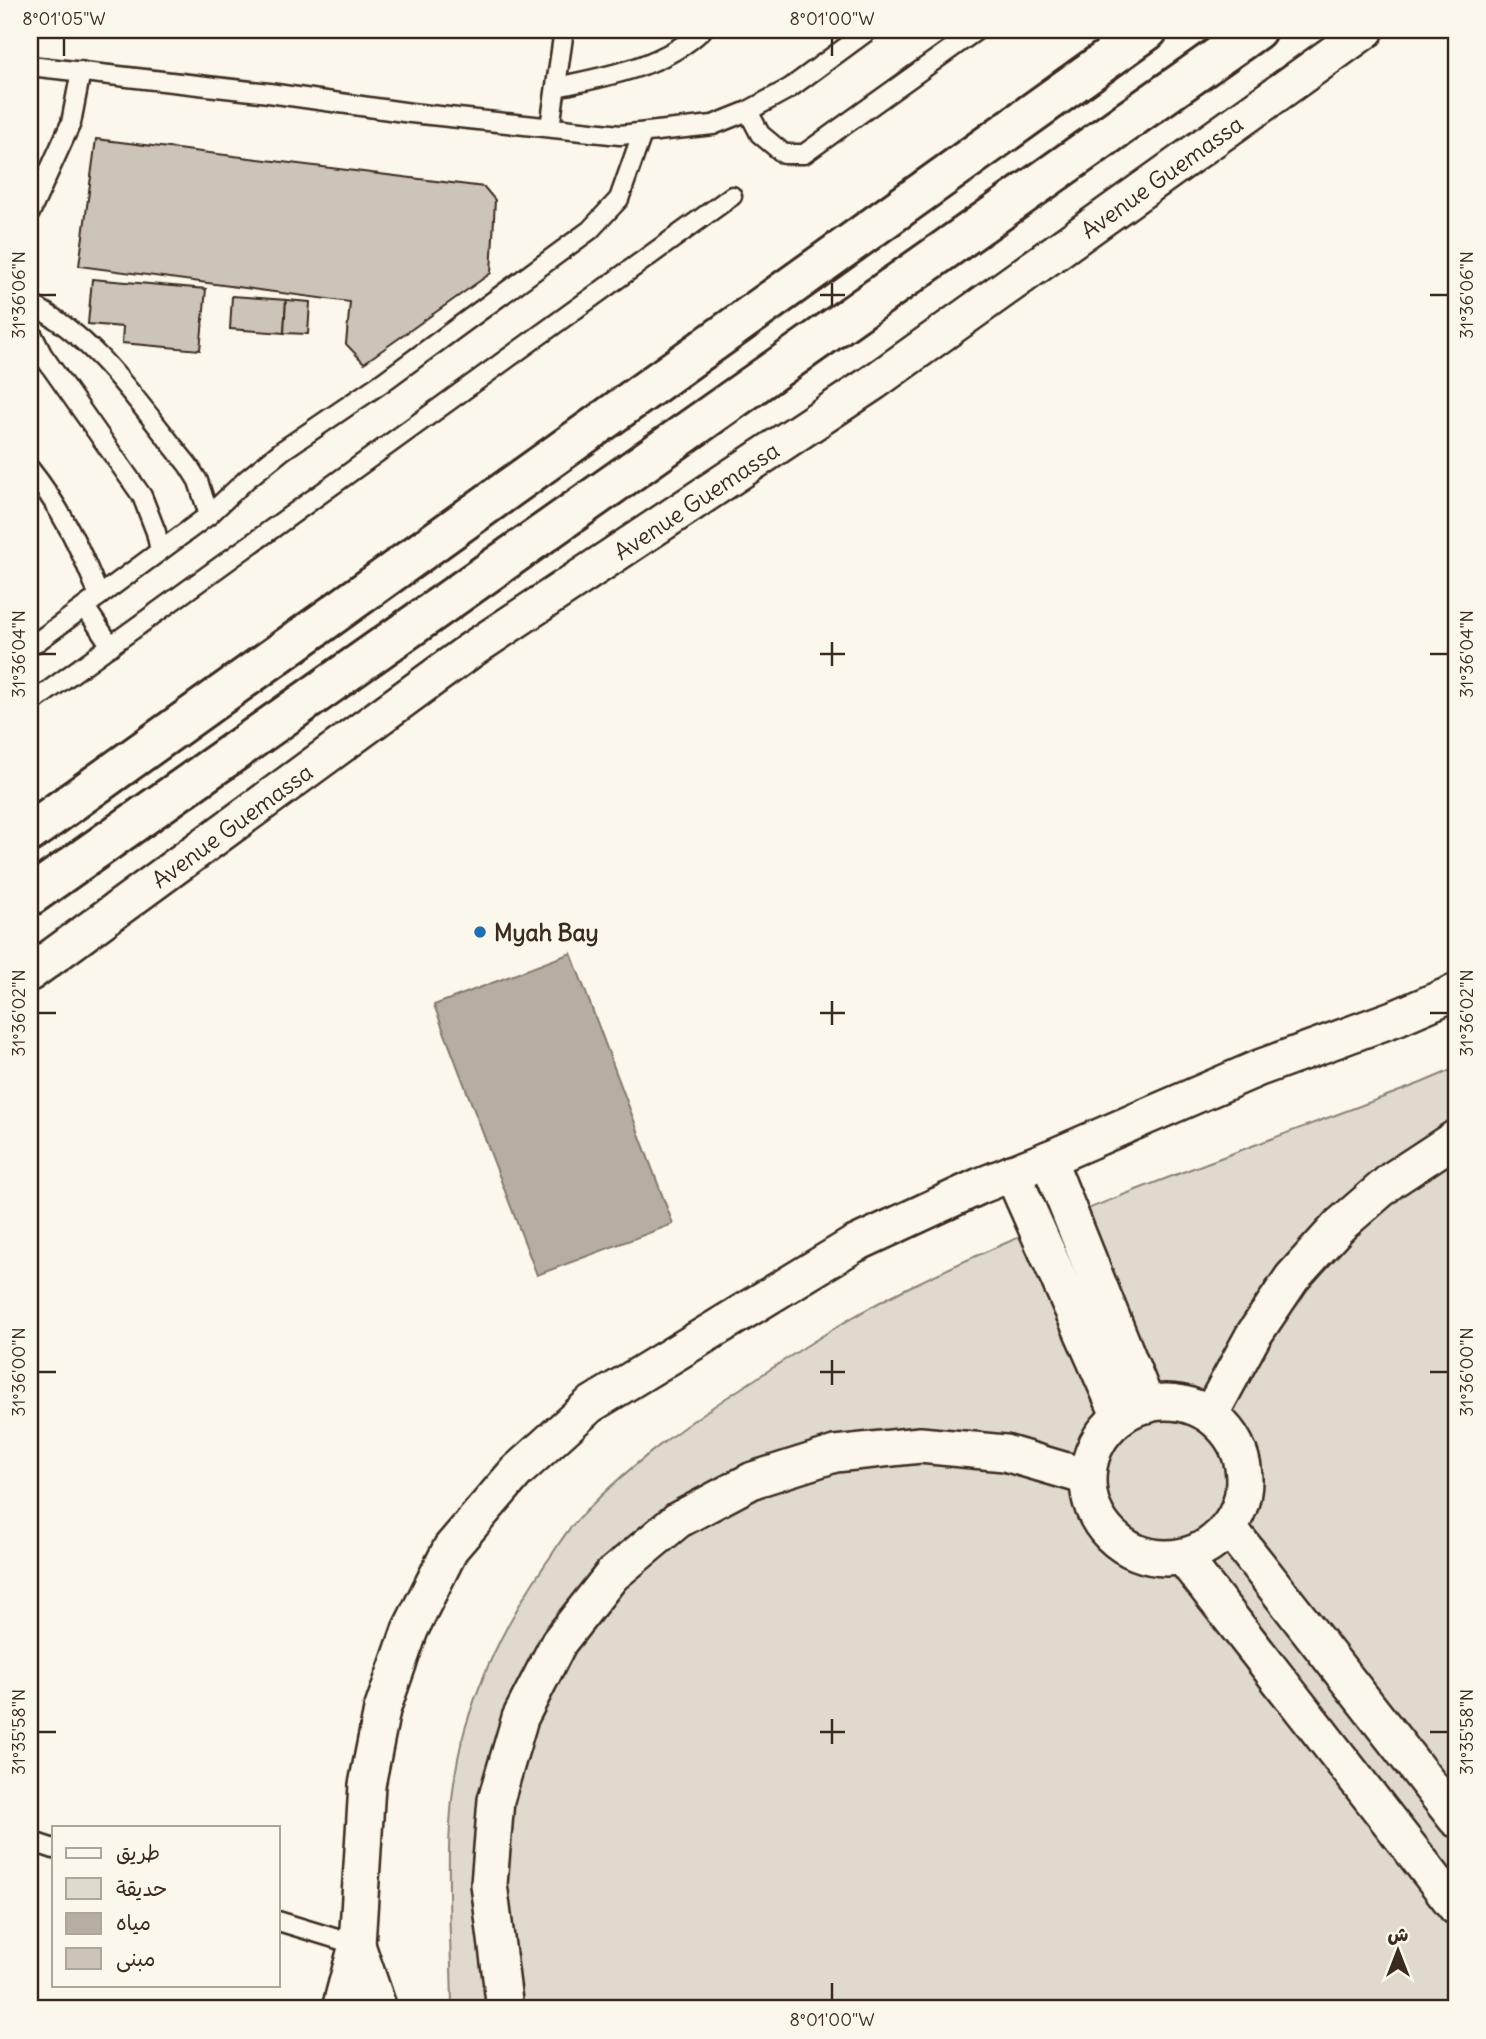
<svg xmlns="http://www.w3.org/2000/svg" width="1486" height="2039" viewBox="0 0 1486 2039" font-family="Delius,'Playpen Sans Arabic',sans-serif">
<rect width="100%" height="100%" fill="#fbf7ec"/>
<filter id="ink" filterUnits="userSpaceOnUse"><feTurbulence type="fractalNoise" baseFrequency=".0143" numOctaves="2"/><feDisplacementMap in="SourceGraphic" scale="14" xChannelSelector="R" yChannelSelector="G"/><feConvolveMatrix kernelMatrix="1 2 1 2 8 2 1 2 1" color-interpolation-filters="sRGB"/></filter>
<g filter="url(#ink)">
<path fill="#dfd9ce" stroke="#8d8276" stroke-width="2" d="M1456,1068V2009H452C451,1918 440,1816 465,1729C483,1668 511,1614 546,1563C555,1551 562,1537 572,1526C624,1467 691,1420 757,1378C804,1347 853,1315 903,1290C1070,1209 1247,1149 1421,1083Z"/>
<path fill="#b6aea2" stroke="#85796d" stroke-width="2" d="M571,953L673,1224L537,1275L434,1005Z"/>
<g fill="#ccc4b9" stroke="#3b2a1e" stroke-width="2">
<path d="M96,139L484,187L495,200L491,273L364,363L346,344L350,302L79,266Z"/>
<path d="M92,279L206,289L200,350L122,343L123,327L88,324Z"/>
<path d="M232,296L286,300L284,333L230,329Z"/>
<path d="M286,300L310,302L308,334L284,333Z"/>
</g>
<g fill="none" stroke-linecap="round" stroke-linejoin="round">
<g stroke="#3b2a1e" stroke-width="23">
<g id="service">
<path d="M30,66L269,93L411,113L620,135L713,125L748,111L790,88L869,30"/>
<path d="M557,87C607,76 664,67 702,30"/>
<path d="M748,111L760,134L784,154H804L977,30"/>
<path d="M550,127L564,30"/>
<path d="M30,213L71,123L81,71"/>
<path d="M30,304C98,338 141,408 188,465L198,481L209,515"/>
<path d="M30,330L42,354L142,496L156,532L160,551"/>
<path d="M30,469C61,508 81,549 99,596"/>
<path d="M85,607L111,646"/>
<path d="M30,645L38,641L209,515L247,479L283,450L383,382L590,230L619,199L642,134"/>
<path d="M30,704L732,196"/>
<path d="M30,1841L54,1849"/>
<path d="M278,1921L357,1945"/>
</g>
</g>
<g stroke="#3b2a1e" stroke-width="40">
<g id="minor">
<path id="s1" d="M30,973L471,650L874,382L1366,30"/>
<path d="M1048,1159L1147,1405"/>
<path d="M1012,1173L1120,1417"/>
<circle cx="1166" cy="1480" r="78"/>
<path d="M1210,1415L1253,1336L1292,1278L1339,1226L1392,1180L1456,1138"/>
<path d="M1229,1528L1456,1819"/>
<path d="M1183,1557L1456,1907"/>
<path d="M357,1945L379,2009"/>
<path d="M340,2009L357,1945L367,1785L382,1710L410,1630L451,1548L516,1472L590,1405L853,1245L980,1186L1048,1159L1259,1068L1398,1017L1456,992"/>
<path d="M505,2009L489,1884L496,1800L520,1718L559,1642L612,1575L678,1520L753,1480L835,1454L920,1445L1005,1453L1087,1477"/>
</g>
</g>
<g stroke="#3b2a1e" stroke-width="44">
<g id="secondary">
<path d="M30,832L1148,30"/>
<path d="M30,896L1256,30"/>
</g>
</g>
<use href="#service" stroke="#fbf7ec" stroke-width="18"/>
<use href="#minor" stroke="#fbf7ec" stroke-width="35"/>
<use href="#secondary" stroke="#fbf7ec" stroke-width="38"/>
</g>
</g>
<path fill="none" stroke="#3b2a1e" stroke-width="2.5" d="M64,38V56M832,38V56M832,283V307M38,295H56M820,295H845M1430,295H1448M832,642V666M38,654H56M820,654H845M1430,654H1448M832,1001V1025M38,1013H56M820,1013H845M1430,1013H1448M832,1360V1385M38,1372H56M820,1372H845M1430,1372H1448M832,1719V1744M38,1732H56M820,1732H845M1430,1732H1448M832,1983V2000"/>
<circle fill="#1f6fb2" stroke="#fbf7ec" stroke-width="2.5" cx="480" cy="932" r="7"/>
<g text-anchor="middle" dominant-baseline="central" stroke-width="6" stroke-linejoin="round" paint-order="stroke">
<g font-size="23" fill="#3b2a1e" stroke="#fbf7ec">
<text stroke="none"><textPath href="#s1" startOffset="1384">Avenue Guemassa</textPath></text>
<text stroke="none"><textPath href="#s1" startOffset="817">Avenue Guemassa</textPath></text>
<text stroke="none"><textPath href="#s1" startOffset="250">Avenue Guemassa</textPath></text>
</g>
<g font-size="23" font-weight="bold" fill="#3b2a1e" stroke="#fbf7ec" text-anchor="start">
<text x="494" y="932">Myah Bay</text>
</g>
</g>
<rect width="1486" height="2039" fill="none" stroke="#fbf7ec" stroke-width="77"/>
<rect x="52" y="1826" width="228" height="161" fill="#fbf7ec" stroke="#aea59a" stroke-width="2"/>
<rect x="66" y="1848" width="35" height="10" fill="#fbf7ec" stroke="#aea59a" stroke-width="2"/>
<text x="116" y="1860" font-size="21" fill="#3b2a1e">طريق</text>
<rect x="66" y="1878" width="35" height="21" fill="#dfd9ce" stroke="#aea59a" stroke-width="2"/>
<text x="116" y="1896" font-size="21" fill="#3b2a1e">حديقة</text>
<rect x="66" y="1913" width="35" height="21" fill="#b6aea2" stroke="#aea59a" stroke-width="2"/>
<text x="116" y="1930" font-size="21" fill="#3b2a1e">مياه</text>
<rect x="66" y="1948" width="35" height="21" fill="#ccc4b9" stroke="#aea59a" stroke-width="2"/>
<text x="116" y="1966" font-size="21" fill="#3b2a1e">مبنى</text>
<g transform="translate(1398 1951)" stroke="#fbf7ec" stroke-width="5" paint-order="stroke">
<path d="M0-5L12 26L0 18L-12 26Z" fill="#3b2a1e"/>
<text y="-10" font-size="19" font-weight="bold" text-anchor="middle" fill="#3b2a1e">ش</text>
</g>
<rect x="38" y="38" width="1410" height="1962" fill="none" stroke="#3b2a1e" stroke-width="2.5"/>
<g font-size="18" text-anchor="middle" fill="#3b2a1e">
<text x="64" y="25">8°01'05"W</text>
<text x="832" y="25">8°01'00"W</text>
<text transform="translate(19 295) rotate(-90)" y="6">31°36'06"N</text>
<text transform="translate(1467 295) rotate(-90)" y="6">31°36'06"N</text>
<text transform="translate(19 654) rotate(-90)" y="6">31°36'04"N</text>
<text transform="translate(1467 654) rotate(-90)" y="6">31°36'04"N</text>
<text transform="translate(19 1013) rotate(-90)" y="6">31°36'02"N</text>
<text transform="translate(1467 1013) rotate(-90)" y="6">31°36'02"N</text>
<text transform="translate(19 1372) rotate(-90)" y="6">31°36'00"N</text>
<text transform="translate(1467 1372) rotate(-90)" y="6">31°36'00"N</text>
<text transform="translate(19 1732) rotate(-90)" y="6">31°35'58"N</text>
<text transform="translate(1467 1732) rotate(-90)" y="6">31°35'58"N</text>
<text x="832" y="2026">8°01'00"W</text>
</g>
</svg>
